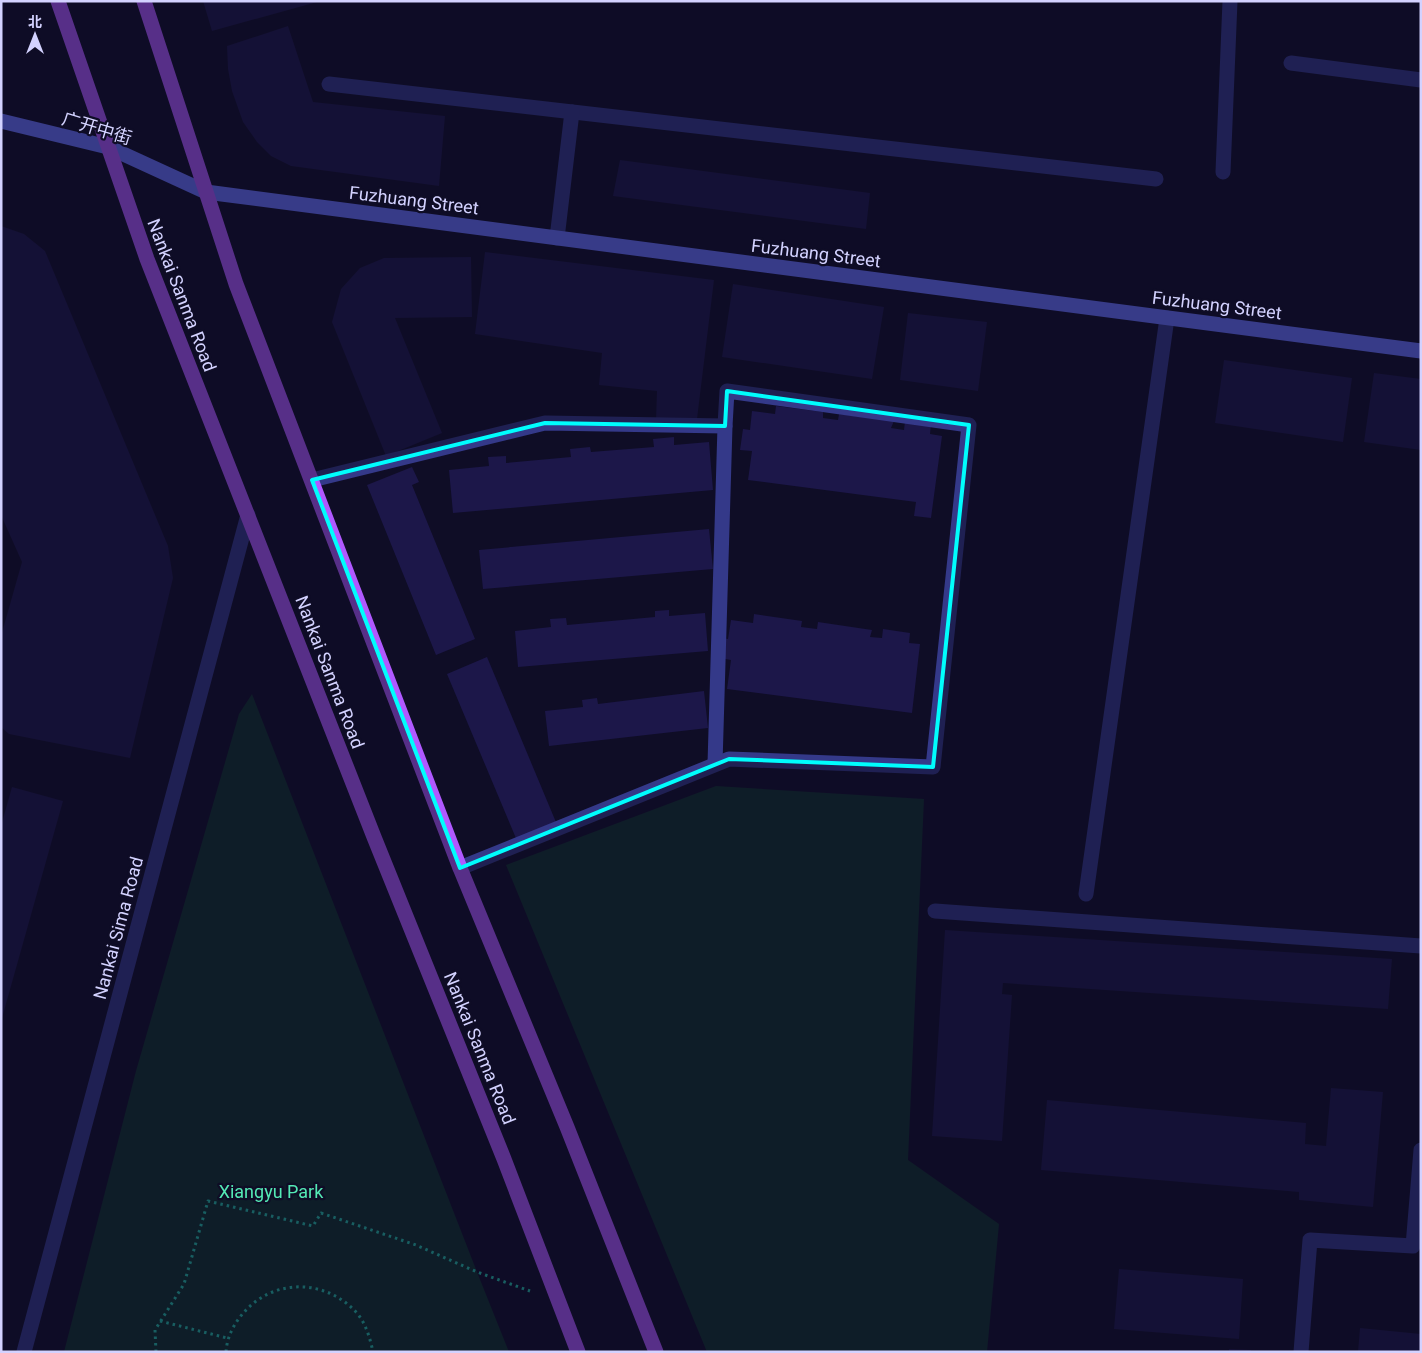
<svg xmlns="http://www.w3.org/2000/svg" width="1422" height="1353" viewBox="0 0 1422 1353" font-family="Roboto,'Noto Sans SC',sans-serif">
<rect width="100%" height="100%" fill="#0f0d26"/>
<g fill="#0f312c">
<path d="M252,694L477,1272L509,1352H64L136,1071L239,714Z"/>
<path d="M716,786L924,799L908,1160L999,1224L987,1352H707L506,865Z"/>
</g>
<g fill="#1c1749">
<path d="M203,1H317V2L212,31Z"/>
<path d="M288,26L313,102L445,116L439,186L291,166L271,156L257,142L243,122L232,91L228,69L227,46Z"/>
<path d="M620,160L870,193L866,229L613,196Z"/>
<path d="M1,226L24,234L45,251L168,546L173,578L130,758L9,734L1,727V636L22,562L1,515Z"/>
<path d="M485,252L714,280L697,419L656,420L657,391L599,385L602,353L475,334Z"/>
<path d="M471,257L472,317L395,318L442,433L386,456L332,322L341,289L360,268L384,258Z"/>
<path d="M733,284L884,307L872,379L722,357Z"/>
<path d="M908,313L987,322L978,391L900,380Z"/>
<path d="M1224,360L1352,378L1343,442L1215,423Z"/>
<path d="M1374,373L1421,379V450L1364,442Z"/>
<path d="M776,406L823,412V418L838,420L839,414L894,421L891,428L904,430L905,421L931,424L930,434L942,436L931,518L914,516L916,502L748,480L752,451L740,450L743,429L750,430L752,411L775,414Z"/>
<path d="M674,437V445L709,442L713,490L453,513L449,470L489,466L488,457L506,456V463L571,457L570,449L590,447L591,452L654,447L653,439Z"/>
<path d="M412,467L419,482L412,485L475,639L436,655L367,485Z"/>
<path d="M709,529L713,569L483,589L479,550Z"/>
<path d="M669,610V616L705,613L708,651L518,667L515,631L551,627L550,619L566,618L567,625L655,617V611Z"/>
<path d="M754,614L802,621L801,627L817,629L818,622L872,630L870,637L882,638L883,629L910,633L909,643L920,644L912,713L727,689L731,660L719,658L721,638L728,639L731,620L753,623Z"/>
<path d="M487,657L558,827L518,843L447,674Z"/>
<path d="M704,691L708,728L549,746L545,711L583,707L582,700L597,698L598,704Z"/>
<path d="M12,787L63,801L2,1018L1,826Z"/>
<path d="M945,930L1392,959L1388,1009L1003,983L1002,994L1012,995L1002,1141L932,1136Z"/>
<path d="M1331,1088L1383,1092L1373,1207L1299,1200V1192L1041,1170L1047,1100L1306,1123L1305,1144L1326,1146Z"/>
<path d="M1119,1269L1243,1279L1239,1339L1114,1329Z"/>
<path d="M1360,1328L1421,1334V1352H1358Z"/>
<path d="M1229,1349L1251,1350V1352H1229Z"/>
</g>
<g fill="none" stroke-linecap="round" stroke-linejoin="round">
<g stroke="#24c1a8" stroke-width="3" stroke-dasharray="2.5 4" stroke-linecap="butt">
<path d="M160,1321L227,1338"/>
<path d="M156,1352L155,1330L184,1284L208,1201L313,1226L321,1213L416,1245L477,1272L530,1291"/>
<path d="M226,1352C227,1338 232,1328 240,1317C270,1278 324,1277 357,1313C366,1324 370,1338 373,1352"/>
</g>
<g stroke="#343989" stroke-width="15">
<path d="M1291,63L1421,80"/>
<path d="M329,84L1156,179"/>
<path d="M1223,172L1230,1"/>
<path d="M557,238L572,112"/>
<path d="M312,480L545,423L725,426L727,391L969,425L933,767L729,759L460,868"/>
<path d="M715,764L725,426"/>
<path d="M1086,894L1167,318"/>
<path d="M935,911L1421,946"/>
<path d="M24,1352L248,515"/>
<path d="M1301,1352L1310,1240L1413,1246L1421,1150"/>
</g>
<path stroke="#6974ff" stroke-width="15" d="M1,121L108,147L206,192L1421,351"/>
<g stroke="#b059ff" stroke-width="15">
<path d="M58,1L147,259L374,837L504,1159L578,1352"/>
<path d="M144,1L236,284L460,868L567,1127L656,1352"/>
</g>
</g>
<path d="M0 0H1422V1353H0ZM727,391L969,425L933,767L729,759L460,868L312,480L545,423L725,426Z" fill="#0f0d26" fill-opacity=".55" fill-rule="evenodd"/>
<path fill="none" stroke="#00fdfd" stroke-width="4" stroke-linejoin="round" d="M727,391L969,425L933,767L729,759L460,868L312,480L545,423L725,426Z"/>
<g text-anchor="middle" dominant-baseline="central" stroke-width="4.5" stroke-linejoin="round" paint-order="stroke">
<g font-size="18" fill="#d3d2ff" stroke="#0f0d26">
<text transform="translate(97 128) rotate(17)">广开中街</text>
<text transform="translate(414 200) rotate(7)">Fuzhuang Street</text>
<text transform="translate(816 253) rotate(7)">Fuzhuang Street</text>
<text transform="translate(182 295) rotate(69)">Nankai Sanma Road</text>
<text transform="translate(1217 305) rotate(7)">Fuzhuang Street</text>
<text transform="translate(330 672) rotate(69)">Nankai Sanma Road</text>
<text transform="translate(118 928) rotate(-75)">Nankai Sima Road</text>
<text transform="translate(480 1048) rotate(68)">Nankai Sanma Road</text>
</g>
<g font-size="18" fill="#54e9b5" stroke="#0f0d26">
<text x="271" y="1191">Xiangyu Park</text>
</g>
</g>
<rect width="1422" height="1353" fill="none" stroke="#d3d2ff" stroke-width="5"/>
<g transform="translate(35 35)" stroke="#0f0d26" stroke-width="4" paint-order="stroke">
<path d="M0-4L9 19L0 12L-9 19Z" fill="#d3d2ff"/>
<text y="-8" font-size="14" font-weight="bold" text-anchor="middle" fill="#d3d2ff">北</text>
</g>
</svg>
